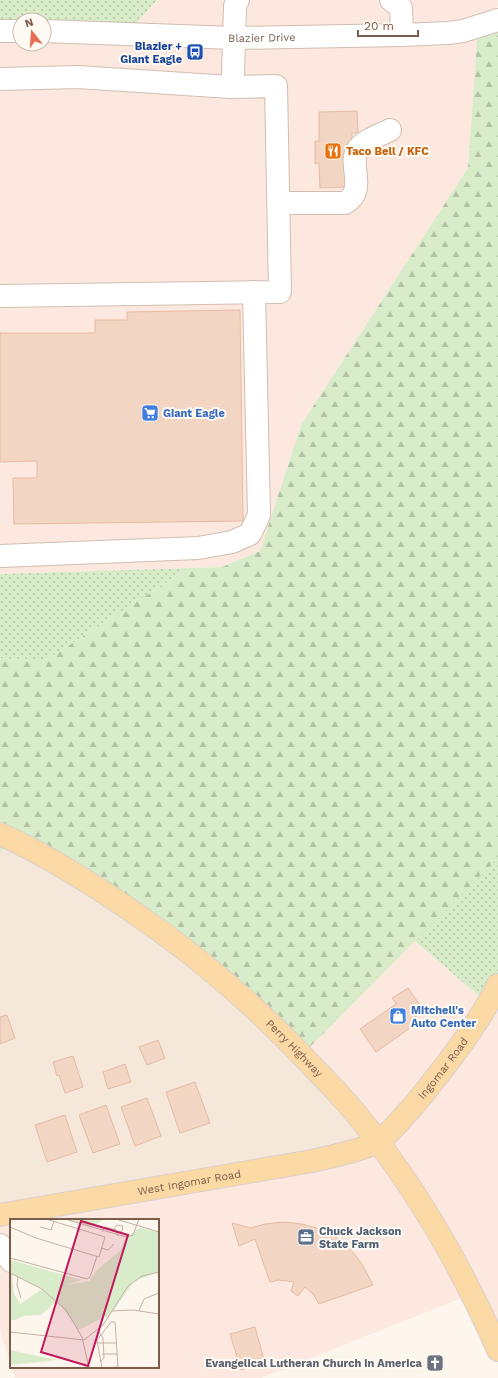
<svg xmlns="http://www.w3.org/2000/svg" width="498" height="1378" viewBox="0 0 498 1378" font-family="'Work Sans',sans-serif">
<defs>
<pattern id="grass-dots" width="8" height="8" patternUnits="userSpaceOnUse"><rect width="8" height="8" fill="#d8ecc9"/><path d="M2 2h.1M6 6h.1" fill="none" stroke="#b4c2a5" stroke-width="1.8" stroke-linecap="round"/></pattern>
<pattern id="forest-firs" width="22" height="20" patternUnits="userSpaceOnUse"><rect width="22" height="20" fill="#d8ecc9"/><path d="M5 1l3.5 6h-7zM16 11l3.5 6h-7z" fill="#b4c2a5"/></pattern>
</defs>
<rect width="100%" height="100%" fill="#fdf6ec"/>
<path fill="#f5e8da" d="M11,839L154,926L377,1142L0,1215V853Z"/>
<g fill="#fde8e0">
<path d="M157,0H498V7L478,27L468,168L301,425L260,551L222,567L0,574V31H20V44H44V31L127,34Z"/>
<path d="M415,941L488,1004L498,985V1350L472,1294L261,1378H15L12,1367H158V1220H11V1365L0,1331V1215L377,1142L302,1055Z"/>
</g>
<g fill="url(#grass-dots)">
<path d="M0,0H157L127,34L44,31V20H20L0,31Z"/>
<path d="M189,568L43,662L0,658V574Z"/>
<path d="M498,858V985L488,1004L415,941Z"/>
</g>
<path fill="url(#forest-firs)" d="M498,20V858L302,1055L243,997L11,839L0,853V658L43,662L189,568L222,567L260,551L301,425L468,168L478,27Z"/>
<g fill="#f3d5c3" stroke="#e6bba3">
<path d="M357,111L358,133H352V161L348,187L320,188L319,163L315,164V141H319V112Z"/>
<path d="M240,310L243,521L14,524L13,478H37V461L0,462V333H95V320H127V312Z"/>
<path d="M408,988L424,1011L411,1020L414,1025L376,1052L360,1029L396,1004L392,998Z"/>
<path d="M7,1015L15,1038L0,1044V1017Z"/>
<path d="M158,1040L165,1058L147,1065L139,1047Z"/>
<path d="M73,1056L83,1087L65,1093L59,1075L57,1076L53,1062Z"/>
<path d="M125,1064L131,1082L108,1089L103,1072Z"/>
<path d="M195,1082L210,1123L180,1133L166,1092Z"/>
<path d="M147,1098L161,1136L135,1146L121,1107Z"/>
<path d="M106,1105L120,1144L93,1153L79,1115Z"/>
<path d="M65,1115L77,1152L47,1162L35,1125Z"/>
<path d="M283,1222L302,1224L320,1229L325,1225H327L330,1229L329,1233L342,1241L353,1252L362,1264L373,1285L319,1304L313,1294L305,1287L298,1296L291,1291L294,1282L279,1280L270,1282L255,1239L239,1246L232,1223L251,1228L265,1224Z"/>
<path d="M255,1327L265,1363L241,1370L230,1334Z"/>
</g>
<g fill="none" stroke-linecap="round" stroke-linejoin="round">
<g stroke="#d1beb0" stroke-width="24">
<g id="minor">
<path d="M391,0L401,8L402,35"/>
<path d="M0,31H20"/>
<path id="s1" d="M44,31L234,38L402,35L448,33L463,31L498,20"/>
<path d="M0,79L78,77L230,87L276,86L280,292L0,296"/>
<path d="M230,87L233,74L235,6L238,0"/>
<path d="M279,203H345C368,190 347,163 358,149C365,140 380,135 390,130"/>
<path d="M0,556L198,548L232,542L250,534L259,515L254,292"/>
<path d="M0,1245L11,1261"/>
</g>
</g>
<g stroke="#dad1cd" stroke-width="24">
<g id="major">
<path id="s2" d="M0,834C47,855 91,883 133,912C200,957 259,1009 314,1068C328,1082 341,1096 354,1111C413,1183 461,1265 498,1350"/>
<path id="s3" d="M0,1215L312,1161C333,1156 356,1152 376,1143C387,1137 406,1114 415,1104C445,1067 476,1028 498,985"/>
</g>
</g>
<use href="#minor" stroke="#fff" stroke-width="22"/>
<use href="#major" stroke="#fbd9a5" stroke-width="22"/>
</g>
<defs>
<g id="bus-square" transform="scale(0.9)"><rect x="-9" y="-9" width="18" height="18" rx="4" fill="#1a4fb4" stroke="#fffaf3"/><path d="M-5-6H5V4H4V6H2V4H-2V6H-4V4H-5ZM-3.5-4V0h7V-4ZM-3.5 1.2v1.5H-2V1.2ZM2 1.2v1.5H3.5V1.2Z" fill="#fff"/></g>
<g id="restaurant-square" transform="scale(0.9)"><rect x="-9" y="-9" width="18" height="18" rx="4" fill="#e8710a" stroke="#fffaf3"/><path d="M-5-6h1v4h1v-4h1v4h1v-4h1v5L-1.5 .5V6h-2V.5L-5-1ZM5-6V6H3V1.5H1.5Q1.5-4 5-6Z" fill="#fff"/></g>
<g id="supermarket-square" transform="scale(0.9)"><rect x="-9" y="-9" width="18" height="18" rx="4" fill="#3f7fe0" stroke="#fffaf3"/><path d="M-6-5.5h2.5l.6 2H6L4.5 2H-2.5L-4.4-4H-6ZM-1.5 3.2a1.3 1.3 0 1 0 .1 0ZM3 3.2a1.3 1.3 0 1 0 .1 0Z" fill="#fff"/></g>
<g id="shop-square" transform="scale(0.9)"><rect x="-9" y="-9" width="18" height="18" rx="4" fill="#3f7fe0" stroke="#fffaf3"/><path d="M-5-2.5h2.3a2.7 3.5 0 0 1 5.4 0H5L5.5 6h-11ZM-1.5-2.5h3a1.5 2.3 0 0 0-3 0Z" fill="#fff"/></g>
<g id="office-square" transform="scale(0.9)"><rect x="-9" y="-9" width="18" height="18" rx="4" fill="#5c6f8a" stroke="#fffaf3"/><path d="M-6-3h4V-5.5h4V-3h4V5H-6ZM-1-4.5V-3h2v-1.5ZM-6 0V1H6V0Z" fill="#fff"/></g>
<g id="church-square" transform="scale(0.9)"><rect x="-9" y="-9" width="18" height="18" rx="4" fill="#6b7280" stroke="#fffaf3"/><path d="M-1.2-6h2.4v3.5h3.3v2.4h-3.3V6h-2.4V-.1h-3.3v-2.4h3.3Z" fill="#fff"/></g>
</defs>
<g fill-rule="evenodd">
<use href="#bus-square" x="195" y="52"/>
<use href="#restaurant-square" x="333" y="151"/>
<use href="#supermarket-square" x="150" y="413"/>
<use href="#shop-square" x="398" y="1016"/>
<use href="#office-square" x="306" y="1237"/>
<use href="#church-square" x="435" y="1363"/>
</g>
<g text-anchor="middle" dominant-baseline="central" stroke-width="4" stroke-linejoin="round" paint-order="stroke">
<g font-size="11" fill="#7a5c4d" stroke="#fffaf3">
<text stroke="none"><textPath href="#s1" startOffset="218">Blazier Drive</textPath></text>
<text stroke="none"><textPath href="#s2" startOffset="366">Perry Highway</textPath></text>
<text stroke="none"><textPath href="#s3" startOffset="484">Ingomar Road</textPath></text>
<text stroke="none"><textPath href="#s3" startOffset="192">West Ingomar Road</textPath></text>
</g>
<g font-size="11" font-weight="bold" fill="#164399" stroke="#fffaf3" text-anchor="end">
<text x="182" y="46">Blazier +<tspan x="182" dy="13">Giant Eagle</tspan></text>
</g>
<g font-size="11" font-weight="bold" fill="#c56008" stroke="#fffaf3" text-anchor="start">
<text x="346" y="151">Taco Bell / KFC</text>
</g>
<g font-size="11" font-weight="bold" fill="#366cbe" stroke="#fffaf3" text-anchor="start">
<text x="163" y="413">Giant Eagle</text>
<text x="411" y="1010">Mitchell's<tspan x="411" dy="13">Auto Center</tspan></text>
</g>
<g font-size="11" font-weight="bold" fill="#4e5e75" stroke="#fffaf3" text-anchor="start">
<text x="319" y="1231">Chuck Jackson<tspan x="319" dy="13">State Farm</tspan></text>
</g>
<g font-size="11" font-weight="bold" fill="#5b616d" stroke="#fffaf3" text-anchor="end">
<text x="422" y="1363">Evangelical Lutheran Church in America</text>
</g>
</g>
<g transform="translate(10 1219)">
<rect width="149" height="149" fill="#fdf6ec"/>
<path d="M55,0H94L82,8ZM22,47L72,61L56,66L38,59Z" fill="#d8ecc9"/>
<path d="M130,9L149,13V53L124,62L98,99L94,98L69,111L47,82L31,96L13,97L5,101H0V41L22,47L38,59L56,66L79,62L87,51L111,31L116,18ZM2,55L32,70L10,85L4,75ZM0,131L32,138L49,141L0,146Z" fill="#d8ecc9" fill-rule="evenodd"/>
<path fill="none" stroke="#c5b3a7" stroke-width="1" d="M55,0L116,18L123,16L129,0M106,0L149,13M0,8L26,19L89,38L95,18L36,0M30,8L41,11L44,2M104,10L107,6L113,7L112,12L109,14M92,13L95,8L106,11L108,17M91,29L98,31L104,25M0,39L77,60L80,58L87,37M0,54L32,70L56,91L72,118L79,149M8,58L7,66L11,79M102,92L123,91L149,95M129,92L134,80L149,74M88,112L93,119L94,139L90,143M0,113L74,121L93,106L118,67L132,57L149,53M86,124H107M92,135H108M92,149L87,121L101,103H105L108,149M96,149L108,148"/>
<path fill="#c2185b" fill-opacity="0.15" stroke="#c2185b" stroke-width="2" d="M71,2L118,16L78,147L31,133Z"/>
<rect width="149" height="149" fill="none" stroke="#7a5c4d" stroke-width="2"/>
</g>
<g transform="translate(32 32) rotate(343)"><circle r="19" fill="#fffaf3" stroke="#cabbb1"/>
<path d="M0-3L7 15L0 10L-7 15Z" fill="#e76f51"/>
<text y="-6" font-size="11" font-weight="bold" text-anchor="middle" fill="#7a5c4d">N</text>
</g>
<path d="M358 30v6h60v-6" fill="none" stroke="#7a5c4d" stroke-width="2"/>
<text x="364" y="30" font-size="12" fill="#7a5c4d" stroke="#fffaf3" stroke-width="3" paint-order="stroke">20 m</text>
</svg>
